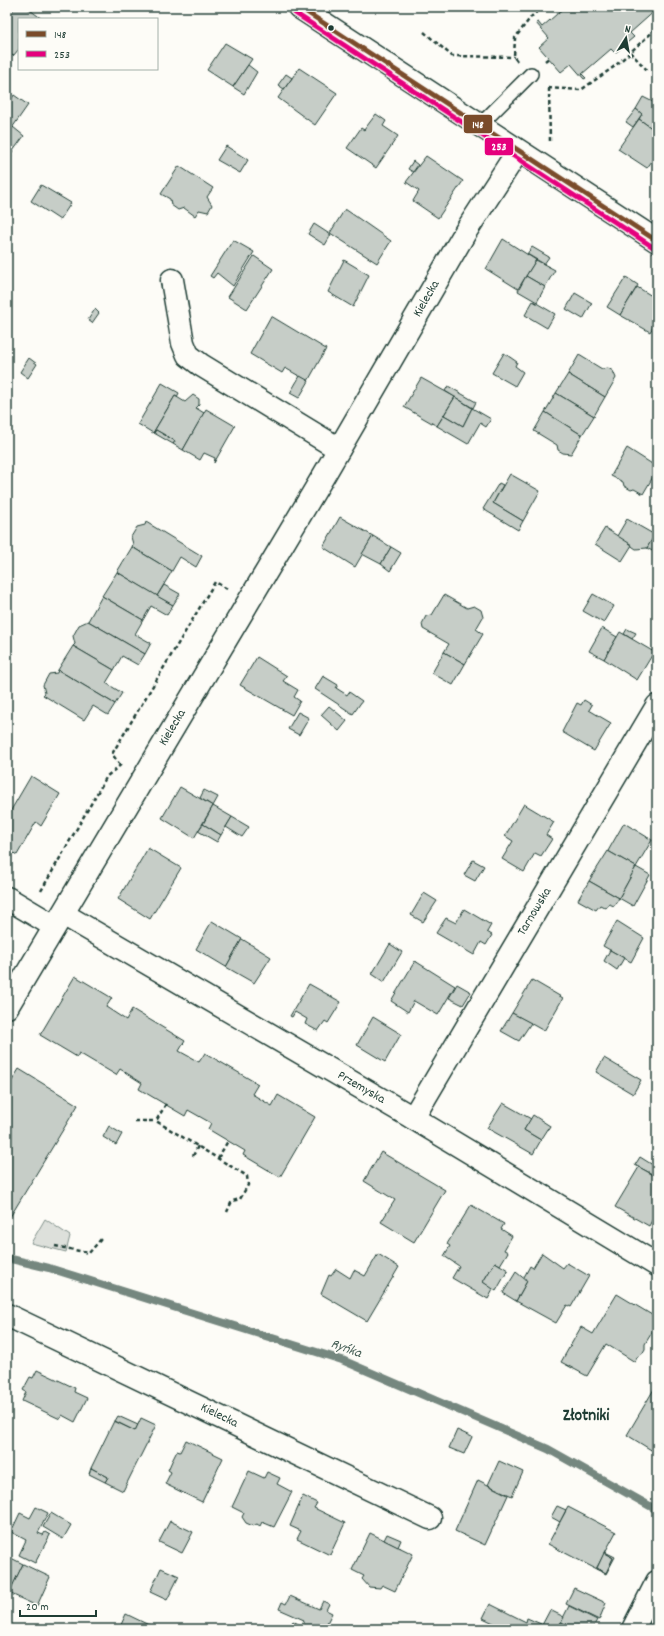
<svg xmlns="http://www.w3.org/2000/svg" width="664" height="1636" viewBox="0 0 664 1636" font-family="Dekko,sans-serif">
<rect width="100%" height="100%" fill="#fdfcf7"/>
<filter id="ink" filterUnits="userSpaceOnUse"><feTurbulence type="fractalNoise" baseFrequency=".025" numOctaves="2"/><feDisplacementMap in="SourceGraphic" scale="8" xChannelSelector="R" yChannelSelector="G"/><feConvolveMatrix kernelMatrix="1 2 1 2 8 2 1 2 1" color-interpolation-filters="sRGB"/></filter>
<g filter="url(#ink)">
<path fill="#dde0db" stroke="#7e8e88" d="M45,1219L70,1236L66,1252L31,1243Z"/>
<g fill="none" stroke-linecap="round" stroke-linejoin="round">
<path stroke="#75877f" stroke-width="8" d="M7,1258L49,1268L342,1360L548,1449L657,1510"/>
</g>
<g fill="#c6cdc7" stroke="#1f3d34">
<path d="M15,7H26L42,19H19V49L13,56L7,51V17Z"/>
<path d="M565,7H657V9L630,33L634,37L615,53L611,49L582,74L586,78L584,79L571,64L561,72L539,47L549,38L536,23L538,22L542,27Z"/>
<path d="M225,43L252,59L233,87L207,70Z"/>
<path d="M248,65L257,72L244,94L233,87Z"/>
<path d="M299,68L337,93L315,125L278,98Z"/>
<path d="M286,74L292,78L284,89L278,85Z"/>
<path d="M14,95L28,105L12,128L7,125V106Z"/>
<path d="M643,97L657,104V132L639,119L642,114L636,109Z"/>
<path d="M636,109L642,114L633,127L626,122Z"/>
<path d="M376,114L386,121L383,126L398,136L376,168L347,148L361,128L364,130Z"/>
<path d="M639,119L657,132V154L647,168L618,149Z"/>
<path d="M13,127L24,136L10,155L12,156L7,163V136Z"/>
<path d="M226,146L248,160L240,173L217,160Z"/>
<path d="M426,156L463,181L438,218L413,201L419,191L406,182Z"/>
<path d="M413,161L418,165L413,172L408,169Z"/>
<path d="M179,166L213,188L207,197L212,205L208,212L199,210L195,216L184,208L178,210L171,205L170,199L161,194Z"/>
<path d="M41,185L71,203L60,220L31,201Z"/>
<path d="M345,209L391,241L377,263L330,233Z"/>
<path d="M314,224L331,235L325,245L308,234Z"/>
<path d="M503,239L536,260L518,289L486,269Z"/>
<path d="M233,240L254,252L233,286L217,273L213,278L210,276Z"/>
<path d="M532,247L549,257L544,264L527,254Z"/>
<path d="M254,256L273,269L247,309L228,297Z"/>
<path d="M344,260L369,275L353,307L328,292Z"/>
<path d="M536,260L555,270L545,287L526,276Z"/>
<path d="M526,276L545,287L537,302L518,291Z"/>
<path d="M626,277L638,285L620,315L607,307Z"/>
<path d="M637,287L657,299V320L650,332L620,315Z"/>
<path d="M575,293L592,303L583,319L566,309Z"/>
<path d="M533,301L555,314L547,328L525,315Z"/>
<path d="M95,309L99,313L92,323L88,320Z"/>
<path d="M271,316L326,349L308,381L285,368L282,373L250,354Z"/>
<path d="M504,353L517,362L515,366L523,372L515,386L492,373Z"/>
<path d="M579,355L602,369L608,368L613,371L616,378L605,397L568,374Z"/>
<path d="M29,358L37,364L28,378L20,372Z"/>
<path d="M568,374L605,397L594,416L556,393Z"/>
<path d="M300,376L309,381L299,398L290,393Z"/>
<path d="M421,378L455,397L437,426L404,407Z"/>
<path d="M162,383L179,393L177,397L175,396L153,433L138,424Z"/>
<path d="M448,386L476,402L473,408L445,391Z"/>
<path d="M556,393L594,416L582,435L545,412Z"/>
<path d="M193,395L199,399V405L196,408L204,413L183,450L173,444L175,441L156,430L153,433L175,396L185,402Z"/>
<path d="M455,397L472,408L463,426L444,415Z"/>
<path d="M472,408L491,419L486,427L480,423L468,444L437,426L444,415L463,426Z"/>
<path d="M206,409L235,426L214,463L215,458L204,453L200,460L183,450Z"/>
<path d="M545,412L582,435L571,454L563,453L558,450L557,445L534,431Z"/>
<path d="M156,430L175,441L173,444L154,433Z"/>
<path d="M627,448L657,467V470L643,494L634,489L631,490L624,486L623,482L611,476Z"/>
<path d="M510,474L540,491L523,521L493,503Z"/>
<path d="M499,483L503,485L493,503L523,521L518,530L483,509Z"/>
<path d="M340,517L373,536L355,567L323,547Z"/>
<path d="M627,519L655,535L647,548L636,549L617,536Z"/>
<path d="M146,522L202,556L196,567L180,557L172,571L132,547L133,544L131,537L137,527L145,525Z"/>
<path d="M605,528L632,545L622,561L595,544Z"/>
<path d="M373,536L391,547L381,564L362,554Z"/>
<path d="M654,536L657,538V551L654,552L647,548Z"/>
<path d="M132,547L172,571L157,596L117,572Z"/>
<path d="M391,547L401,553L390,571L381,564Z"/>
<path d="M117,572L173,605L167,615L151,606L143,620L102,596Z"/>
<path d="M164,585L180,594L173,605L157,596Z"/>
<path d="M593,594L614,606L604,623L583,611Z"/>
<path d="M444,595L467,608L474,606L481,610L483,617L476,629L483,634L465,664L444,652L449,644L423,629L422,624L426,616L432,615Z"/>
<path d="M102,596L143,620L135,634L151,643L145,654L88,621Z"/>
<path d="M88,621L145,654L138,665L122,656L114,670L73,646L75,644L73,636L79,625Z"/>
<path d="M602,628L617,637L604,659L589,651Z"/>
<path d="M627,629L636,633L632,639L624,634Z"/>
<path d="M620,632L654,652L637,680L604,659Z"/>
<path d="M73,646L114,670L106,683L122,693L115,704L58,670Z"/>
<path d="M444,652L465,664L453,685L432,673Z"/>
<path d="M257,657L287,676L283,681L298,690L294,697L300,701L292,715L240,685Z"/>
<path d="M58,670L115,704L108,715L93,706L84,720L43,695L45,693L43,685L49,674L57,673Z"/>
<path d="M323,676L338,685L336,688L347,695L349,692L362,701L353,714L315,689Z"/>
<path d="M584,700L592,705L589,710L611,723L594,751L562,732L577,703L581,705Z"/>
<path d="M329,706L347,721L339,731L321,715Z"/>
<path d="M298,712L309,718L299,735L288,729Z"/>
<path d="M31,776L60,794L41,826L36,822L17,855L7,849V817Z"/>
<path d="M180,787L213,806L194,838L162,818Z"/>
<path d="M204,790L218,797L213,806L200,798Z"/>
<path d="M524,804L554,822L546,835L552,839L541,856L535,853L524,872L502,859L513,841L505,836Z"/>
<path d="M213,806L232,817L221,835L203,824Z"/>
<path d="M232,817L249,827L242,837L226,827Z"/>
<path d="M624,823L652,840L636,867L608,851Z"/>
<path d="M203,824L221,835L217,842L198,831Z"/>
<path d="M148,848L181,868L150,919L118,899Z"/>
<path d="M608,851L636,867L619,898L589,881Z"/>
<path d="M473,860L484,866L475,881L464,875Z"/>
<path d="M636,867L650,875L633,906L619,898Z"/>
<path d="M589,881L619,898L614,906L609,904L606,908L600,905L596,910L578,900Z"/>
<path d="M424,893L437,901L423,922L411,915Z"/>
<path d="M464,909L491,925L487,932L492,935L486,945L481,942L474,955L436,933L446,918L456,923Z"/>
<path d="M212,921L242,939L226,967L196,949Z"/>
<path d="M617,921L644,938L631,962L603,946Z"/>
<path d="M242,939L271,957L254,983L226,967Z"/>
<path d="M390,944L402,952L384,982L372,974Z"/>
<path d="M610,950L624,958L617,970L604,961Z"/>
<path d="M415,961L455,986L438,1015L414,1001L408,1012L391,1001Z"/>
<path d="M75,976L112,998L106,1007L126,1020L132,1009L185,1041L179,1051L199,1062L205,1053L258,1084L252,1094L272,1106L278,1095L315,1117L280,1177L243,1155L245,1151L208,1129L211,1123L188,1110L185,1116L139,1089L142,1083L120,1069L116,1075L79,1053L77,1057L40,1035Z"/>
<path d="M532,980L563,998L544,1031L512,1013Z"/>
<path d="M309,984L341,1002L328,1023L325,1021L318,1031L305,1024L307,1019L295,1012L292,1017L290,1016Z"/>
<path d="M457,984L471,992L463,1005L449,998Z"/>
<path d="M512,1013L531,1023L519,1041L501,1031Z"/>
<path d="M373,1017L401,1034L385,1062L357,1045Z"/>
<path d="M604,1058L641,1080L633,1094L596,1072Z"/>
<path d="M19,1069L78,1105L7,1222V1089Z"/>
<path d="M503,1103L531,1119L524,1130L541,1140L533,1154L487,1128Z"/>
<path d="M533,1115L550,1126L541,1140L524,1130Z"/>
<path d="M109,1126L122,1134L116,1145L103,1137Z"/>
<path d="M381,1152L445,1190L414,1242L381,1222L395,1200L364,1181Z"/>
<path d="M640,1157L656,1167L652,1174L635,1165Z"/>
<path d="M639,1167L657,1177V1211L649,1226L615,1207Z"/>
<path d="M471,1205L504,1224L501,1229L512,1236L504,1250L508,1252L500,1265L495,1262L483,1282L494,1288L488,1299L452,1278L459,1266L444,1256L450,1246L447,1244Z"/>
<path d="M542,1253L563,1268L567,1263L589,1276L571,1307L567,1305L556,1323L516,1301L527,1281L524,1277L530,1266L533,1268Z"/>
<path d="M378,1254L399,1267L367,1321L321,1294L329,1275L331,1276L336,1269L350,1278L354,1270L365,1276Z"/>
<path d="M495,1262L508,1270L496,1291L483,1282Z"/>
<path d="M516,1272L527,1281L516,1301L503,1293Z"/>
<path d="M617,1294L657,1318V1324L645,1344V1349L642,1354L637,1357L635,1362L606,1344L587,1376L561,1362L581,1327L593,1334Z"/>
<path d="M37,1370L75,1388L74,1392L87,1398L75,1422L62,1415L60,1419L22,1401L26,1392L23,1390L30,1377L33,1378Z"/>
<path d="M657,1384V1451L656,1453L627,1435Z"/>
<path d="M118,1416L138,1425L135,1431L115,1421Z"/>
<path d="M141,1418L156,1425L123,1491L105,1482L108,1477L91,1468L114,1421L135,1431Z"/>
<path d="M457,1430L472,1437L464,1454L449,1448Z"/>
<path d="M186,1440L223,1458L202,1502L165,1484L171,1472L168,1470L172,1461L177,1451L180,1452Z"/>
<path d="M499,1461L523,1472L512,1496L488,1485Z"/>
<path d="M91,1468L108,1477L105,1482L89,1474Z"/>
<path d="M249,1471L264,1478L267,1472L280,1478L277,1484L292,1492L274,1527L262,1522L260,1526L257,1524L253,1526L246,1523L242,1517L244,1513L232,1507Z"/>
<path d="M478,1480L508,1495L485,1545L455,1531Z"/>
<path d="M303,1496L317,1503L314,1508L345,1523L330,1555L297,1539L301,1531L290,1526Z"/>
<path d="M557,1506L566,1510L560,1522L551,1517Z"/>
<path d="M36,1507L48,1513L38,1533L43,1535L45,1532L50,1535L35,1563L19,1555L26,1540L11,1532L20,1513L30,1518Z"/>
<path d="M568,1507L616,1532L596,1569L548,1544Z"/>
<path d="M51,1513L71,1525L63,1539L43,1527Z"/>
<path d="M170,1521L193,1532L182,1553L159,1542Z"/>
<path d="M370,1533L413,1554L395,1591L382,1585L380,1588L369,1587L362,1579L364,1576L352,1570Z"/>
<path d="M387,1534L401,1540L398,1547L384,1540Z"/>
<path d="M605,1552L615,1557L606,1574L596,1569L606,1573L613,1558Z"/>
<path d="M604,1553L613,1558L606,1573L597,1568Z"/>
<path d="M7,1556L23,1564L10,1592L7,1591Z"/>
<path d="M23,1564L50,1577L37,1606L9,1593Z"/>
<path d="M161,1568L179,1576L167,1600L150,1592Z"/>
<path d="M574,1588L606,1603L599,1620L566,1604Z"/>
<path d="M290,1596L319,1609L323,1601L329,1604L326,1610L332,1613L324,1629H312L302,1624L304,1620L279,1609L282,1602L286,1604Z"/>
<path d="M490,1604L526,1622L527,1618L541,1624L539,1629H506L483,1618Z"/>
<path d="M569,1606L597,1620L592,1629H575L561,1622Z"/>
<path d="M550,1610L564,1617L558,1629H544L541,1627Z"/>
<path d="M126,1614L153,1627L152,1629H119Z"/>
<path d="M293,1621L307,1629H289Z"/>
<path d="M561,1622L574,1629H575H558Z"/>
</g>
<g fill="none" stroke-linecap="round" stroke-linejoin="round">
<g stroke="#1f3d34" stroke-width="16">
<path id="lane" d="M479,126L531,74"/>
</g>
<g stroke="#1f3d34" stroke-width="25">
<g id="street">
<path d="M172,280L183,343L188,355L201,365L339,449"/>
<path d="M7,898L54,926"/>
<path d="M63,914L413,1118L657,1265"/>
<path d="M7,1007L324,475L466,231L518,151"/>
<path d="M413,1118L657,706"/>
<path d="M7,1315L430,1518"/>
<path d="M633,1629L657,1582"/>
</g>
</g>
<g stroke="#1f3d34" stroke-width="25">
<path id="secondary" d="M299,7L657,241"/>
</g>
<g stroke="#1f3d34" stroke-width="2.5" stroke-dasharray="4 3" stroke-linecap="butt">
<path d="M270,7L276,11"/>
<path d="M424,32L452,56L514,57"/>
<path d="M630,52L648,71"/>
<path d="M517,61L514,57L515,38L531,17L542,7"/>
<path d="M545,61L549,58"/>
<path d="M548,88L581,90L615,66L657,28"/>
<path d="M549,88L550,142"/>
<path d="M120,765L112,754L215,582L229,590"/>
<path d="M41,891L107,776L123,763"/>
<path d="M166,1104L156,1121L247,1176L248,1185L240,1199L232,1201L227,1212"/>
<path d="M135,1121H156"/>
<path d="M193,1156L198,1146"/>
<path d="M218,1158L228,1141"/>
<path d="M55,1246L89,1253L102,1238"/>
</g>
<use href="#lane" stroke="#fdfcf7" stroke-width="13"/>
<use href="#street" stroke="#fdfcf7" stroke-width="22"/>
<use href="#secondary" stroke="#fdfcf7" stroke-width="22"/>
<g stroke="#fdfcf7" stroke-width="8">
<path id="bus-1" d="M299,7L657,241"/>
</g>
<g stroke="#fdfcf7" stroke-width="8">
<path id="bus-2" d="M295,13L653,247"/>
</g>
<use href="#bus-1" stroke="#7a4b2a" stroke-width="5"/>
<use href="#bus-2" stroke="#e5007d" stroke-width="5"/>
</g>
</g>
<circle fill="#1f3d34" stroke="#fdfcf7" stroke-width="1.5" cx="331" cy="28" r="3.5"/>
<g text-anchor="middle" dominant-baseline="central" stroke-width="3.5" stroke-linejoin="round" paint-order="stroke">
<g font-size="13" fill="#1f3d34" stroke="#fdfcf7">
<text transform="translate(427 299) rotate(-60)">Kielecka</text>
<text transform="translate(173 728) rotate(-59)">Kielecka</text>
<text transform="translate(535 912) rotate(-59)">Tarnowska</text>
<text transform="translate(361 1088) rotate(30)">Przemyska</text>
<text transform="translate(219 1416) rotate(26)">Kielecka</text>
</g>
<g font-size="14" font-style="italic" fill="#435c53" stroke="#fdfcf7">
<text transform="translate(346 1349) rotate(20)">Ryńka</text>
</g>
<g font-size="17" font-weight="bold" fill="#1f3d34" stroke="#fdfcf7">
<text x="586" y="1417">Złotniki</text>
</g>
</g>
<g stroke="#fdfcf7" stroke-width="1.5">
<rect x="463" y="114" width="30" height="20" rx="4" fill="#7a4b2a"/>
<rect x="484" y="137" width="30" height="19" rx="4" fill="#e5007d"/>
</g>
<g font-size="11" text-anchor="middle" font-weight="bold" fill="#fff">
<text x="478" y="128">148</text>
<text x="499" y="150">253</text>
</g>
<rect width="664" height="1636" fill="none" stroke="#fdfcf7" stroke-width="24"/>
<rect x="12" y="12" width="640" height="1612" fill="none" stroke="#1f3d34" stroke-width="1.5" filter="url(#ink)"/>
<rect x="18" y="18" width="140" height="52" fill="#fdfcf7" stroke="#a4b0a9"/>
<rect x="26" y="31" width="20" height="6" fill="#7a4b2a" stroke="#a4b0a9"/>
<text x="54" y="38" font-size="12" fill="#1f3d34">148</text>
<rect x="26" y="51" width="20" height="6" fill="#e5007d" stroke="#a4b0a9"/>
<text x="54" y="58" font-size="12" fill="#1f3d34">253</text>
<g transform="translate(626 38) rotate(11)" stroke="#fdfcf7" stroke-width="3" paint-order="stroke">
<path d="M0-3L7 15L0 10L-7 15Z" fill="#1f3d34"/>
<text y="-6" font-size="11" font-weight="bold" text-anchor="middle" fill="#1f3d34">N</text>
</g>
<path d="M20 1610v6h76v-6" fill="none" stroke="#1f3d34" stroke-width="2"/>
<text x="26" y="1610" font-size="12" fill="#1f3d34" stroke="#fdfcf7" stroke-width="3" paint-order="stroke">20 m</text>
</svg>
